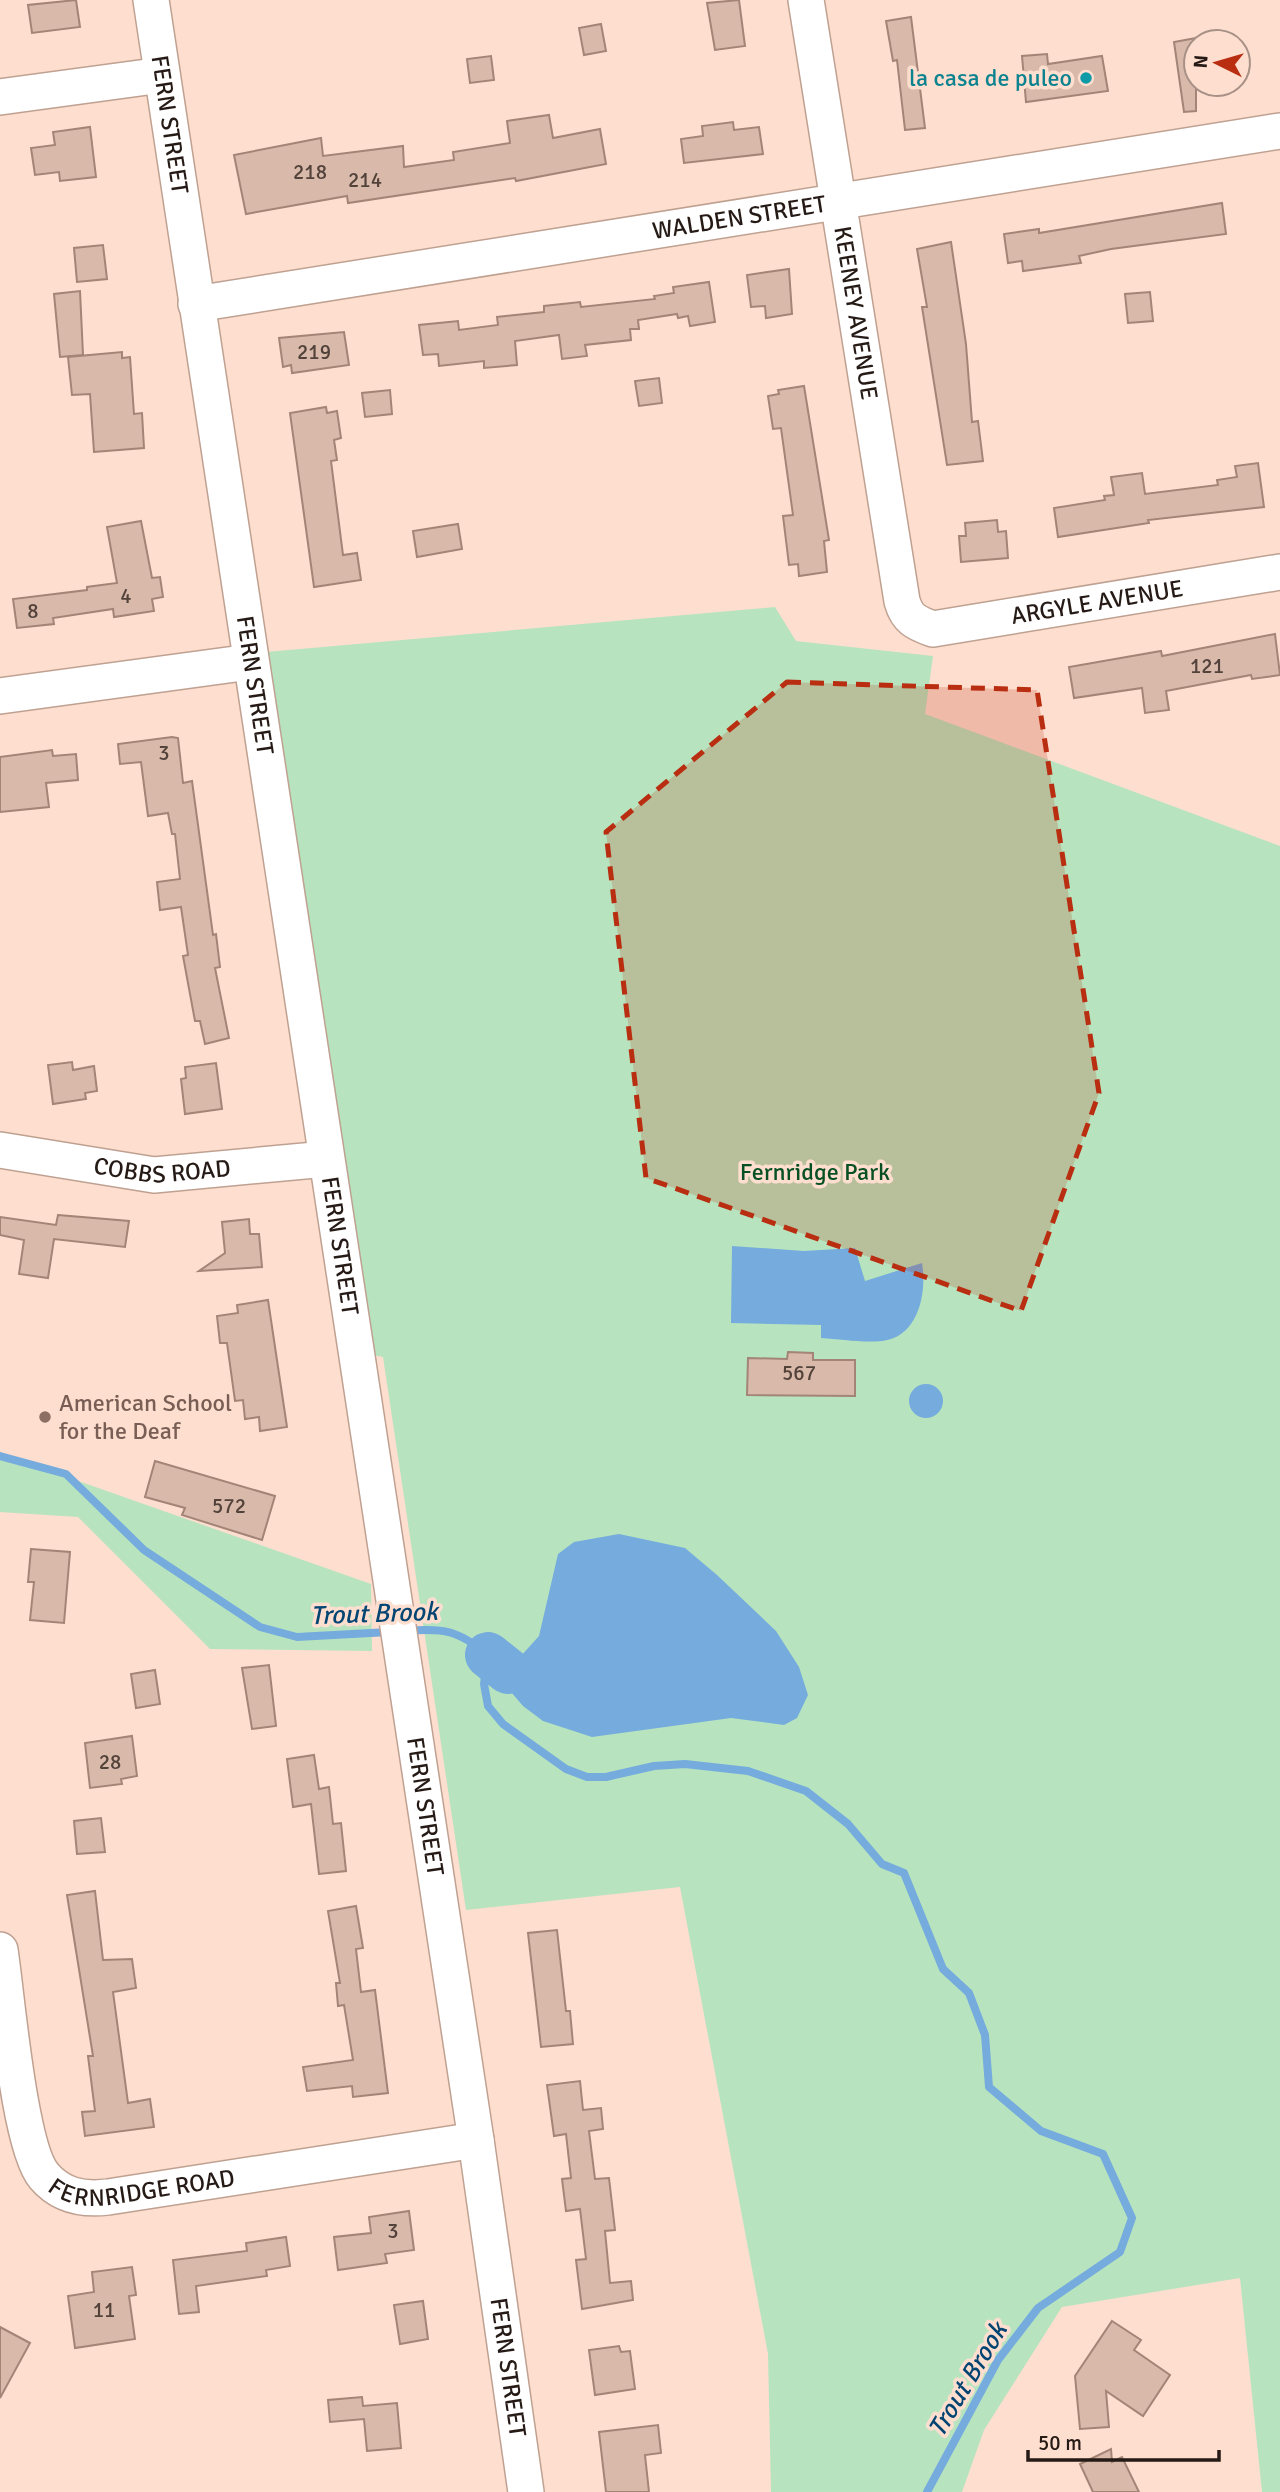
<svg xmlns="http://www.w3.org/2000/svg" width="1280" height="2492" viewBox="0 0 1280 2492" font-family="Signika,sans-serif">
<rect width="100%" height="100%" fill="#fedecf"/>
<g fill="#b7e4bf">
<path d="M775,607L796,641L933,656L925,714L1280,846V2492H1262L1240,2278L1062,2307L984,2430L962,2492H771L768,2354L680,1887L466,1910L383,1357L372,1355L266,652Z"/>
<path d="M0,1460L67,1477L371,1584L372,1651L210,1649L78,1517L0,1512Z"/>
</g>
<g fill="#75abdd">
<path d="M732,1246L804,1251L855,1248L865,1281L922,1263C927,1292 919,1337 882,1341C862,1343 840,1339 821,1338V1325L731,1323Z"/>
<circle cx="926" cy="1401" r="17"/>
<path d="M619,1534L685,1548L717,1575L776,1631L799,1667L808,1695L797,1718L784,1725L731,1718L592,1737L543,1721L523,1706L500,1679L539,1636L558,1554L574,1542Z"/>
</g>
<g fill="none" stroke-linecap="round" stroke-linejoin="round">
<g stroke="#75abdd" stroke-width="8">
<path d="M0,1456L66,1474L144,1550L260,1627L297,1637L389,1632"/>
<path d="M406,1631C444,1628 458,1630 488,1655L484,1684L488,1706L503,1724L566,1769L587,1777H606L654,1766L685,1764L748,1771L806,1791L848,1824L882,1864L904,1873L943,1969L969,1993L985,2035L989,2087L1041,2131L1103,2154L1132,2218L1120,2252L1038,2308L998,2360L927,2492"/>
</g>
<path stroke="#75abdd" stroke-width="46" d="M488,1655L508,1671"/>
</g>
<g fill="#d8b9aa" stroke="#a38577" stroke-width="2">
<path d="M76,0L80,27L32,33L28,5Z"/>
<path d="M739,0L745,46L715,50L707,3Z"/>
<path d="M911,17L925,128L905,130L897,60L893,61L886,21Z"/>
<path d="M601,24L606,51L584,55L579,28Z"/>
<path d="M1196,38V111L1184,112L1174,42Z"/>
<path d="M1047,54L1048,64L1102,56L1108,91L1026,102L1022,56Z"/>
<path d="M491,56L494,80L470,83L467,59Z"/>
<path d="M549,115L553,138L600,129L606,164L516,181L515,178L348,203L347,196L246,214L234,155L321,138L323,156L403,146L404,167L454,160L453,152L510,143L507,121Z"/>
<path d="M733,122L734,130L759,127L763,154L684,163L681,139L703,136L702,126Z"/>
<path d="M90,127L96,177L60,181L59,172L35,175L31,148L55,145L53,132Z"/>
<path d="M1222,203L1226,234L1111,249L1079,256L1081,263L1023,271L1022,261L1008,263L1004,234L1039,229V233Z"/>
<path d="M951,242L966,344L972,422L978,421L983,461L947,465L922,307H927L917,249Z"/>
<path d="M103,245L107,279L77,282L74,248Z"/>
<path d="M789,269L792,314L766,318L765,306L751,307L747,275Z"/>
<path d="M709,282L715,322L690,326L688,316L678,318L677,314L638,320L639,329H630L631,340L585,345L587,356L562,359L559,335L515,341L517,365L484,368V361L439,366L438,354L423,355L419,325L458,321L459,330L498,325L497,317L544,312V306L580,302L581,307L655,299L654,296L674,293L673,287Z"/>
<path d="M80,291L83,355L60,357L54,294Z"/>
<path d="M1150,292L1153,321L1128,323L1125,294Z"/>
<path d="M344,332L349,365L292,373L291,365L283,367L279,338Z"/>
<path d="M122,352V358L130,357L134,414L142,413L144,448L94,452L90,394L72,395L68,357Z"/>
<path d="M659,378L662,403L639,406L635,381Z"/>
<path d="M804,386L829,540L824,541L827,572L799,576L798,564L789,565L783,516L793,515L781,428L773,429L768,396L779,394L778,390Z"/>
<path d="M390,390L392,414L365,417L362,393Z"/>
<path d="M326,407L327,413L337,411L341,438L334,440L337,460L331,461L343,555L357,553L361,580L314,587L290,413Z"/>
<path d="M1258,463L1264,507L1148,520L1149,523L1058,537L1054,508L1105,500L1104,496L1114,495L1111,477L1142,473L1145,494L1218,485L1217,480L1237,477L1235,466Z"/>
<path d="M997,520L998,532L1006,531L1008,558L961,562L959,536H966L965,523Z"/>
<path d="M141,521L152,578L160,577L163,597L152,599L154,611L114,617L113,609L53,618L54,624L17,628L13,599L87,590V587L117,583L107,527Z"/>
<path d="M458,524L462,549L417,557L413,531Z"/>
<path d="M1275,634L1280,675L1252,679L1251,675L1166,691L1169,710L1145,713L1142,688L1074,698L1069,667L1161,651L1162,656Z"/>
<path d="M172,737L178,738L183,783L192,781L213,935L216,934L220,967L215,968L229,1038L205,1044L200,1021H195L183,956L188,955L181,907L160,910L157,882L180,879L175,834H172L168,813L148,816L141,762L120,764L118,744Z"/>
<path d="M52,750L53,756L76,754L78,780L46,783L49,807L0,812V757Z"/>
<path d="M72,1062L73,1070L94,1066L97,1091L85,1093L86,1099L53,1104L48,1065Z"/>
<path d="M216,1063L222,1109L185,1114L181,1079L186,1078L185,1067Z"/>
<path d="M58,1215L129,1221L125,1247L54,1239L48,1278L19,1274L24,1240L0,1235V1217L56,1225Z"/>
<path d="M249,1219L250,1234H259L262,1267L199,1271L225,1253L222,1222Z"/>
<path d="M268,1300L287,1427L260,1431L259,1417L245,1419L243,1400L235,1401L227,1343H220L217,1316L238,1313L237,1305Z"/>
<path d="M788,1352L813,1353V1360H855V1396L747,1395L748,1358L787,1359Z"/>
<path d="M155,1461L275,1496L262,1540L182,1515L185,1508L145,1497Z"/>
<path d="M31,1549L70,1552L64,1623L30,1620L34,1582H28Z"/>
<path d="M269,1665L276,1726L252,1729L242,1668Z"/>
<path d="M155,1670L160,1704L136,1708L131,1674Z"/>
<path d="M132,1736L137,1776L121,1779L122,1784L90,1788L85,1743Z"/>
<path d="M314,1755L319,1789L329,1787L333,1824L341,1823L346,1871L319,1874L311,1804L293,1807L287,1759Z"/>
<path d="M101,1818L105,1852L77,1854L74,1821Z"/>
<path d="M95,1891L103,1960L132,1959L136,1988L113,1992L128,2103L150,2099L154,2127L85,2136L82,2112L95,2111L88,2056H93L67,1895Z"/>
<path d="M356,1906L363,1948L356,1949L361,1992L375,1990L388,2093L353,2097L352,2086L307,2091L303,2067L353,2060L344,2005L338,2006L336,1983H340L328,1911Z"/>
<path d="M557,1930L566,2011H570L573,2044L541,2047L528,1933Z"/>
<path d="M580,2081L583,2110L601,2108L603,2129L589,2131L595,2179L609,2178L615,2230L605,2231L610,2283L631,2281L633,2300L582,2309L576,2260L586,2259L580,2209L566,2211L562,2179L571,2178L566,2134L554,2136L547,2085Z"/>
<path d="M409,2211L414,2250L385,2254L387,2263L338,2270L334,2237L371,2233L369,2217Z"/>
<path d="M286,2237L290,2266L266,2270L267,2276L196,2286L199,2312L179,2314L173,2260L247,2251L246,2243Z"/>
<path d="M132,2267L136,2295L129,2296L135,2339L75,2348L68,2296L94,2292L92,2272Z"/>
<path d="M423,2301L428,2339L400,2344L394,2305Z"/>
<path d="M1112,2321L1141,2340L1134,2350L1170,2375L1143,2416L1106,2391L1109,2427L1080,2429L1075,2376Z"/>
<path d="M0,2327L30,2343L0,2398Z"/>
<path d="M619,2346L621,2352L630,2351L635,2389L595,2395L589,2350Z"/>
<path d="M362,2397L363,2406L397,2403L401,2448L367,2451L364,2419L330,2422L328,2400Z"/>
<path d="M658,2425L661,2453L645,2455L649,2492H606L599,2432Z"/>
<path d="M1111,2449L1112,2462L1122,2457L1139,2492H1093L1080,2464Z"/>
</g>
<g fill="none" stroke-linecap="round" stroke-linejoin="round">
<g stroke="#bfa192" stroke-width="38">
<g id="minor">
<path id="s1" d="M151,0L476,2140L526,2492"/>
<path id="s2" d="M806,0L902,601C907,619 916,623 933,629L1280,572"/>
<path d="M0,97L162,75"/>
<path id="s3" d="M196,304L1280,131"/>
<path d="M0,696L250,662"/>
<path id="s4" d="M0,1150L154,1175L326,1159"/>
<path id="s5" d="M0,1950C7,1996 19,2147 44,2176C61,2196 83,2200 108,2197L476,2140"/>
</g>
</g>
<use href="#minor" stroke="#fff" stroke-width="35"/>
</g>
<path fill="#b92d11" fill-opacity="0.2" stroke="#b92d11" stroke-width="5" stroke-dasharray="14 9" stroke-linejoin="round" d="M787,682L1037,690L1099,1093L1021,1311L646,1178L606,832Z"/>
<circle fill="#0f9aa8" stroke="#fedecf" stroke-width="2.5" cx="1086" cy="78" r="7"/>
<circle fill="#8d6e63" stroke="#fedecf" stroke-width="2.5" cx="45" cy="1417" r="7"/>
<g text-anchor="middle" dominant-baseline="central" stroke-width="7" stroke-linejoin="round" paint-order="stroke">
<g font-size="21" fill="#52423a">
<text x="310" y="172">218</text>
<text x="365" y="180">214</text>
<text x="314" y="352">219</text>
<text x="126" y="596">4</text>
<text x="33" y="611">8</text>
<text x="1207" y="666">121</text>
<text x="164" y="753">3</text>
<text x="799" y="1373">567</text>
<text x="229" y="1506">572</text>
<text x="110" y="1762">28</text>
<text x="393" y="2231">3</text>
<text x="104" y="2310">11</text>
</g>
<g font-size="24" fill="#0d838f" stroke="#fedecf" text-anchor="end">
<text x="1072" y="78">la casa de puleo</text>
</g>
<g font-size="24" fill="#251a15" stroke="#fedecf">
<text stroke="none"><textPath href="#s1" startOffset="126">FERN STREET</textPath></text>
<text stroke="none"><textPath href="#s3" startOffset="550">WALDEN STREET</textPath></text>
<text stroke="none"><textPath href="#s2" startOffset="317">KEENEY AVENUE</textPath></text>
<text stroke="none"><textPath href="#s2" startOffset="819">ARGYLE AVENUE</textPath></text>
<text stroke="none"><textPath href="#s1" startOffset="693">FERN STREET</textPath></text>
<text stroke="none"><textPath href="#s4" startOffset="164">COBBS ROAD</textPath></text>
<text stroke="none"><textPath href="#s1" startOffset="1260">FERN STREET</textPath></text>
<text stroke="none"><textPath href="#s1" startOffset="1827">FERN STREET</textPath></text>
<text stroke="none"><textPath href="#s5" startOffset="336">FERNRIDGE ROAD</textPath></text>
<text stroke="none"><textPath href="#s1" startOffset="2394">FERN STREET</textPath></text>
</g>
<g font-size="24" fill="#075024" stroke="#fedecf">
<text x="815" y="1172">Fernridge Park</text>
</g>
<g font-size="24" fill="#785e54" stroke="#fedecf" text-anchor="start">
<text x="59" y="1403">American School<tspan x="59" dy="28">for the Deaf</tspan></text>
</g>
<g font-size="26" font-style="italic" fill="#024472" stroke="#fedecf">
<text transform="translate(374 1614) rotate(-2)">Trout Brook</text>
<text transform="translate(968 2380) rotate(-59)">Trout Brook</text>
</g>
</g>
<g transform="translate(1217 63) rotate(275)"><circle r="33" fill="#fedecf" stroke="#a79085" stroke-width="2"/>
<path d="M0-5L12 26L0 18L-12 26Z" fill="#b92d11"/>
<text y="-10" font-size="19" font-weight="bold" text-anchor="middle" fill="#251a15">N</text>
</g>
<path d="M1028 2450v10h191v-10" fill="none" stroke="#251a15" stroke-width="3.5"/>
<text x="1038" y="2450" font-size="21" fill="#251a15" stroke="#fedecf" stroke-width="5" paint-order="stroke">50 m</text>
</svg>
